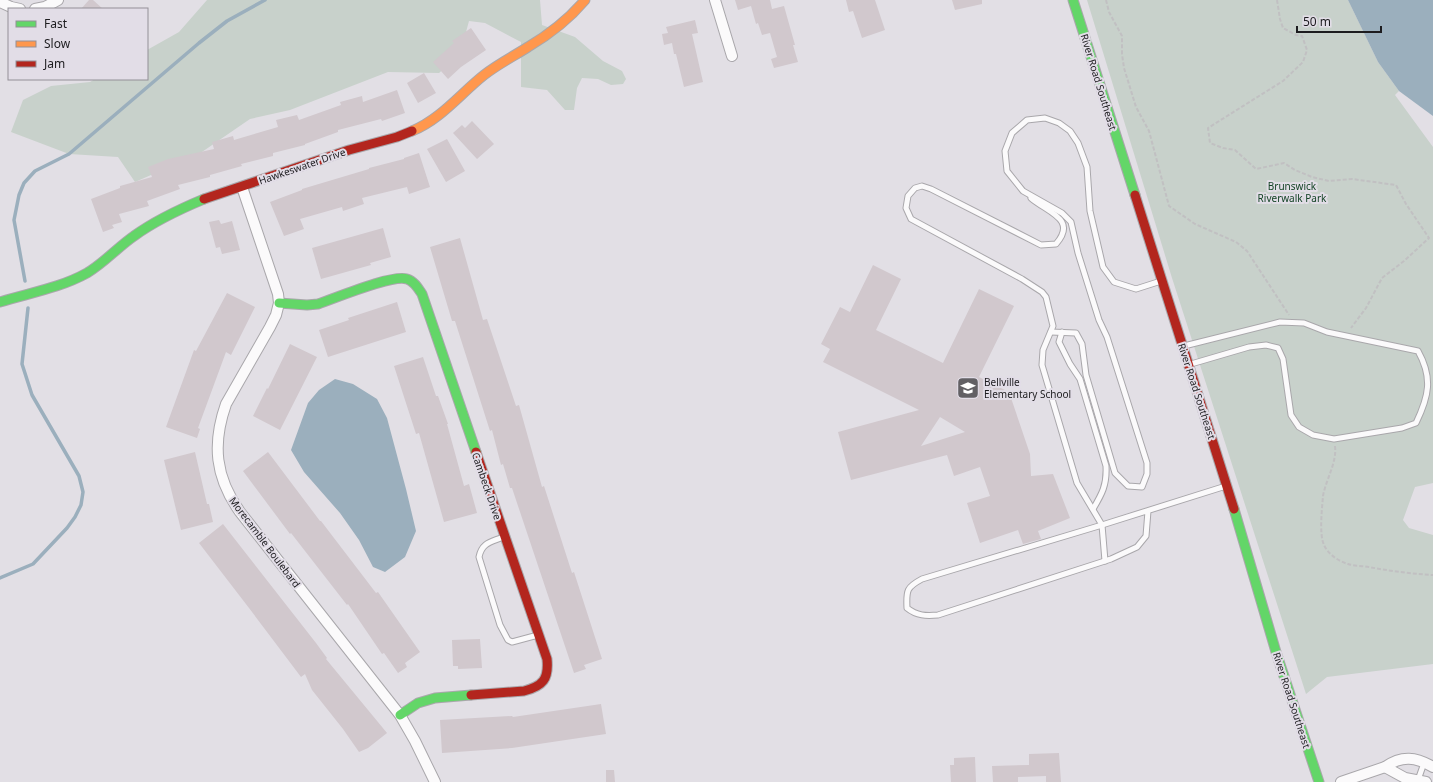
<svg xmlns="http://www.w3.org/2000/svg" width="1433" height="782" viewBox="0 0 1433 782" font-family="'Noto Sans',sans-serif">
<rect width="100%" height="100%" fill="#e2dfe5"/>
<g fill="#c8d1cb">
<path d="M207,0H540L542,25L575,37L603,61L622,71L626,79L623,84L611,85L598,79L582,78L577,88L574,110H565L547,90L521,87V42L485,23L469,21L460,54L439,73L388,72L290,110L250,119L199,154L135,182L118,157L69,154L11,132L23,100L51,86L90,82L95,79H147V50L179,32Z"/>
<path d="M1087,0H1348L1378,62L1399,91L1395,95L1433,147V483L1415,487L1403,520L1409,528L1433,535V664L1327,677L1306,694L1172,278Z"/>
</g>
<g fill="#9bafbd">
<path d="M1348,0H1433V116L1399,91L1378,62Z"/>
<path d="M335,379L353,384L377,399L387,418L406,489L416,531L405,557L385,572L373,567L359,540L340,513L304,472L291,450L308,403L319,390Z"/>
</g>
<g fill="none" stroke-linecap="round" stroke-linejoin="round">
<g stroke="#9bafbd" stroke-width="3.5">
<path d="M25,281L14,220L19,195L24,183L35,171L69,154L199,43L227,21L265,0"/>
<path d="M0,578L33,564L67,528L75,517L81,505L83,492L79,476L32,395L22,364L28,308"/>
</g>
</g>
<g fill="#d1c8cd" fill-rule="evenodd">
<path d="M89,0H93L103,9H81Z"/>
<path d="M735,0H770L772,9L784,6L795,45H793L798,62L774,68L771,59L777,57L770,33L762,35L758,23L756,24L751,6L738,10Z"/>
<path d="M846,0H875L885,30L862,38L853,11L849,12Z"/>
<path d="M952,0H982V4L955,10Z"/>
<path d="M695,20L698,33L692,34L703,82L684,87L676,54H674L672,43L664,45L662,34L668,33L666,27Z"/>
<path d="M471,28L486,50L461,67L448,79L433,62L454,43L452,41Z"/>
<path d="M424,73L436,93L418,103L407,83Z"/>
<path d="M397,90L405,113L382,121L381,119L338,130V132L305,144V145L273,153V156L241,164L242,166L210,175V177L178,185L180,189L147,201L149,206L119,214L122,222L112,225L114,228L103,232L91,199L120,188V186L152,177L148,167L168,159L214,149L212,142L233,136L234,140L278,127L276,120L297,115L299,120L341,105L340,102L362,96L363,102Z"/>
<path d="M472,121L494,144L477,159L453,133L462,125L465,128Z"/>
<path d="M447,139L465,171L446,182L427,149Z"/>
<path d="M419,153L430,187L409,194L407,187L362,198L364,204L343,211L342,207L300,219L304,229L284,236L270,202L302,190V189L369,169V168L404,159V158Z"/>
<path d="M219,220L221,224L232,221L240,250L222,254L220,247L216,248L209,222Z"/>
<path d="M383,228L391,257L370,263L371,265L321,279L312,248Z"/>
<path d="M460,238L483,320L487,319L516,406L519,405L542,487L544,486L572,573L574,572L602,659L584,665L586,669L574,673L512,488H510L503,464L501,465L492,430L490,431L455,321H452L430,247Z"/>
<path d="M873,265L901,279L876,330L943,363L979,289L1014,306L979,377L1009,392L1030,454L1031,476L1053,474L1070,518L1038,531L1041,539L1023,544L1018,530L980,543L967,503L990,496L980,467L954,476L947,455L851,480L838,432L919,410L823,362L830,349L821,344L840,307L850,312ZM940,417L965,432L921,446Z"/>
<path d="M227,293L255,307L231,355L226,352L198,428L200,429L197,438L166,427L194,350L196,351Z"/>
<path d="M397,302L406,332L328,357L319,330L349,320L348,318Z"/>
<path d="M290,344L317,357L280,430L253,416L267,388L268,389Z"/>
<path d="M423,357L436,396H438L448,424H447L464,486L469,484L477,513L444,522L419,433L416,434L394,366Z"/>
<path d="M195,452L207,504H209L213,522L181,530L164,460Z"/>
<path d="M268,452L320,521H321L376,593L378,592L420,652L405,663L407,667L398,673L384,653L382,654L348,604L347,605L291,533L290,534L243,471Z"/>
<path d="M223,524L316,643L327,658L326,659L387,733L368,748L359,752L343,729L312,690L305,674L301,677L249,608L199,543Z"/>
<path d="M480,639L482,668L458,669V666H453L452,640Z"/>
<path d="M601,704L606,734L512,748L442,753L440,720L512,716L513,717Z"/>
<path d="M1059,753L1061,782H1046V776L1018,777V782H993L992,766L1029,765V754Z"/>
<path d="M975,757L976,782H951L950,765H954V758Z"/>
<path d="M606,770H614L615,782H606Z"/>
</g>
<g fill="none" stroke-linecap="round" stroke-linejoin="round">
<g stroke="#a9a7ab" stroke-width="7">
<g id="lane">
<path d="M1031,198C1047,212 1078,219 1056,244L1041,245L931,189L922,186L915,188L908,196L906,208L911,219L1022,279L1042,292L1046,297L1053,326L1043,350L1042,365L1077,483L1102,525L1105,561"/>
<path d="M1051,332L1076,333L1082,344L1086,375L1115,473L1128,486L1142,487L1147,474V463L1107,337L1099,320L1078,253L1071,222L1062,213L1023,191L1007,171L1005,151L1012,133L1027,120L1045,118L1059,123L1070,131L1078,143L1087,167L1090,211L1103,267L1114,282L1136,289L1161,281"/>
<path d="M1062,332L1059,342L1070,364L1080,379L1106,466C1107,485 1102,494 1093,509"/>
<path d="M1184,346L1280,322L1304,323L1327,332L1418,351C1433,378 1429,396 1416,423L1402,428L1334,439L1313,435L1299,427L1291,415L1283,359L1278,348L1266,345L1249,347L1191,364"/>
<path d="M1148,511L1146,536L1137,547L1111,559L938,615C926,616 917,616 907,608C906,590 907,587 922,579L1102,525L1226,486"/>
<path d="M503,537C492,542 482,542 479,557L500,625L508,640L512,642L538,635"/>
<path d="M1418,780L1424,763"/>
</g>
</g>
<g stroke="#a9a7ab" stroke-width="12">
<g id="street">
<path d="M715,0L732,56"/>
<path d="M0,2L11,7L20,9"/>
<path d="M35,9L45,7L58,0"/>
<path d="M242,187L278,294L279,303L276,315L270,327L226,404C212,444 215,477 240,512L400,715L415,741L435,782"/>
<path d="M1385,767L1405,778L1426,782"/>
<path d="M1341,782L1385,767C1402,755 1416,757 1433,767"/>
</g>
</g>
<g stroke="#a9a7ab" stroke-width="11">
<g id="fast">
<path d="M1073,0L1135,195"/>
<path d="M0,302C29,293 60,288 87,273C104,263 118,247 134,236C156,220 180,209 204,199"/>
<path d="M279,303L307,305L318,304C336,298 392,274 407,279C414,281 418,288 422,294L476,452"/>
<path d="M1234,509L1276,652L1319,782"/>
<path d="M400,715L418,703L435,698L471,695"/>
</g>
</g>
<g stroke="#a9a7ab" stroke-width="11">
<path id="slow" d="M412,131C441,119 460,94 484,75C498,64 514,56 528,47C550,34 569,19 585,0"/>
</g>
<g stroke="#a9a7ab" stroke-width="11">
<g id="jam">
<path d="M1135,195L1234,509"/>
<path d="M204,199L349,150L397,137L412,131"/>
<path d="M471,695L524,691C543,686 549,679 547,659L476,452"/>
</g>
</g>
<g stroke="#c1c0c2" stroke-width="2" stroke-dasharray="4 2" stroke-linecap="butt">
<path d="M1106,0L1109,12L1122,36V54L1124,68L1136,107L1149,131L1169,206L1195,224L1236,242L1247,251L1289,315"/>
<path d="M1277,0L1280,19L1283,28L1296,35L1302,36L1307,50L1303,62L1283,81L1208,128L1210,143L1223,148L1235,150L1256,169L1284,163L1295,170L1312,177L1329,181L1352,179L1396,185L1406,204L1429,238L1404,261L1382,278L1366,308L1351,328"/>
<path d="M1335,446C1337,463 1326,479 1323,496C1322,509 1319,534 1324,545C1328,554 1338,561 1348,564C1354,566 1362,566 1369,567C1390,571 1412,574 1433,575"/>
</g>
<use href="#lane" stroke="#fbfafb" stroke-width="5"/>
<use href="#street" stroke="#fbfafb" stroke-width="10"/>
<use href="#fast" stroke="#63d668" stroke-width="9"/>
<use href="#slow" stroke="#ff974d" stroke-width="9"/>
<use href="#jam" stroke="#b3261e" stroke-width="9"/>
</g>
<defs>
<g id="school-square" transform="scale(1.15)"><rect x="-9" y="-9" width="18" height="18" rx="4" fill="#626064" stroke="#e2dde7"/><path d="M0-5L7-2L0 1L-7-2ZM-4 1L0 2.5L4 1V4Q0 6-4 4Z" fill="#fff"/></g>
</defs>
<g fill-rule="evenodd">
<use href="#school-square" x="968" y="388"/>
</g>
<g text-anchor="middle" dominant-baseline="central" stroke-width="4" stroke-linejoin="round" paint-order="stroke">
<g font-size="10" fill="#1d1c1f" stroke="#e2dde7">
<text transform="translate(1099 82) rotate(73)">River Road Southeast</text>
<text transform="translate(302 166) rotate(-19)">Hawkeswater Drive</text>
<text transform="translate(1197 391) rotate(72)">River Road Southeast</text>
<text transform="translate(487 486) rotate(71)">Cambeck Drive</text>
<text transform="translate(265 542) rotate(53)">Morecamble Boulebard</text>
<text transform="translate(1292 700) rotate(72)">River Road Southeast</text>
</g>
<g font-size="10" fill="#134325" stroke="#e2dde7">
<text x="1292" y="186">Brunswick<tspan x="1292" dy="12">Riverwalk Park</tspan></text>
</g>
<g font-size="10" fill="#1d1c1f" stroke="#e2dde7" text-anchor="start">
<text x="984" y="382">Bellville<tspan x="984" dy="12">Elementary School</tspan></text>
</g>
</g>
<rect x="8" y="8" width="140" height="72" fill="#e2dde7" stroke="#939097"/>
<rect x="16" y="21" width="20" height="6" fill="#63d668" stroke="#939097"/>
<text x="44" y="28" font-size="12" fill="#1d1c1f">Fast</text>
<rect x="16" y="41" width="20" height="6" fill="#ff974d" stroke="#939097"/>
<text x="44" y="48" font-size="12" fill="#1d1c1f">Slow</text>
<rect x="16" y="61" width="20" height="6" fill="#b3261e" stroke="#939097"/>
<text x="44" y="68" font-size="12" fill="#1d1c1f">Jam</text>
<path d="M1297 26v6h84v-6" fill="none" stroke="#1d1c1f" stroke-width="2"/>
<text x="1303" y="26" font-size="12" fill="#1d1c1f" stroke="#e2dde7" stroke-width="3" paint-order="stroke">50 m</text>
</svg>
